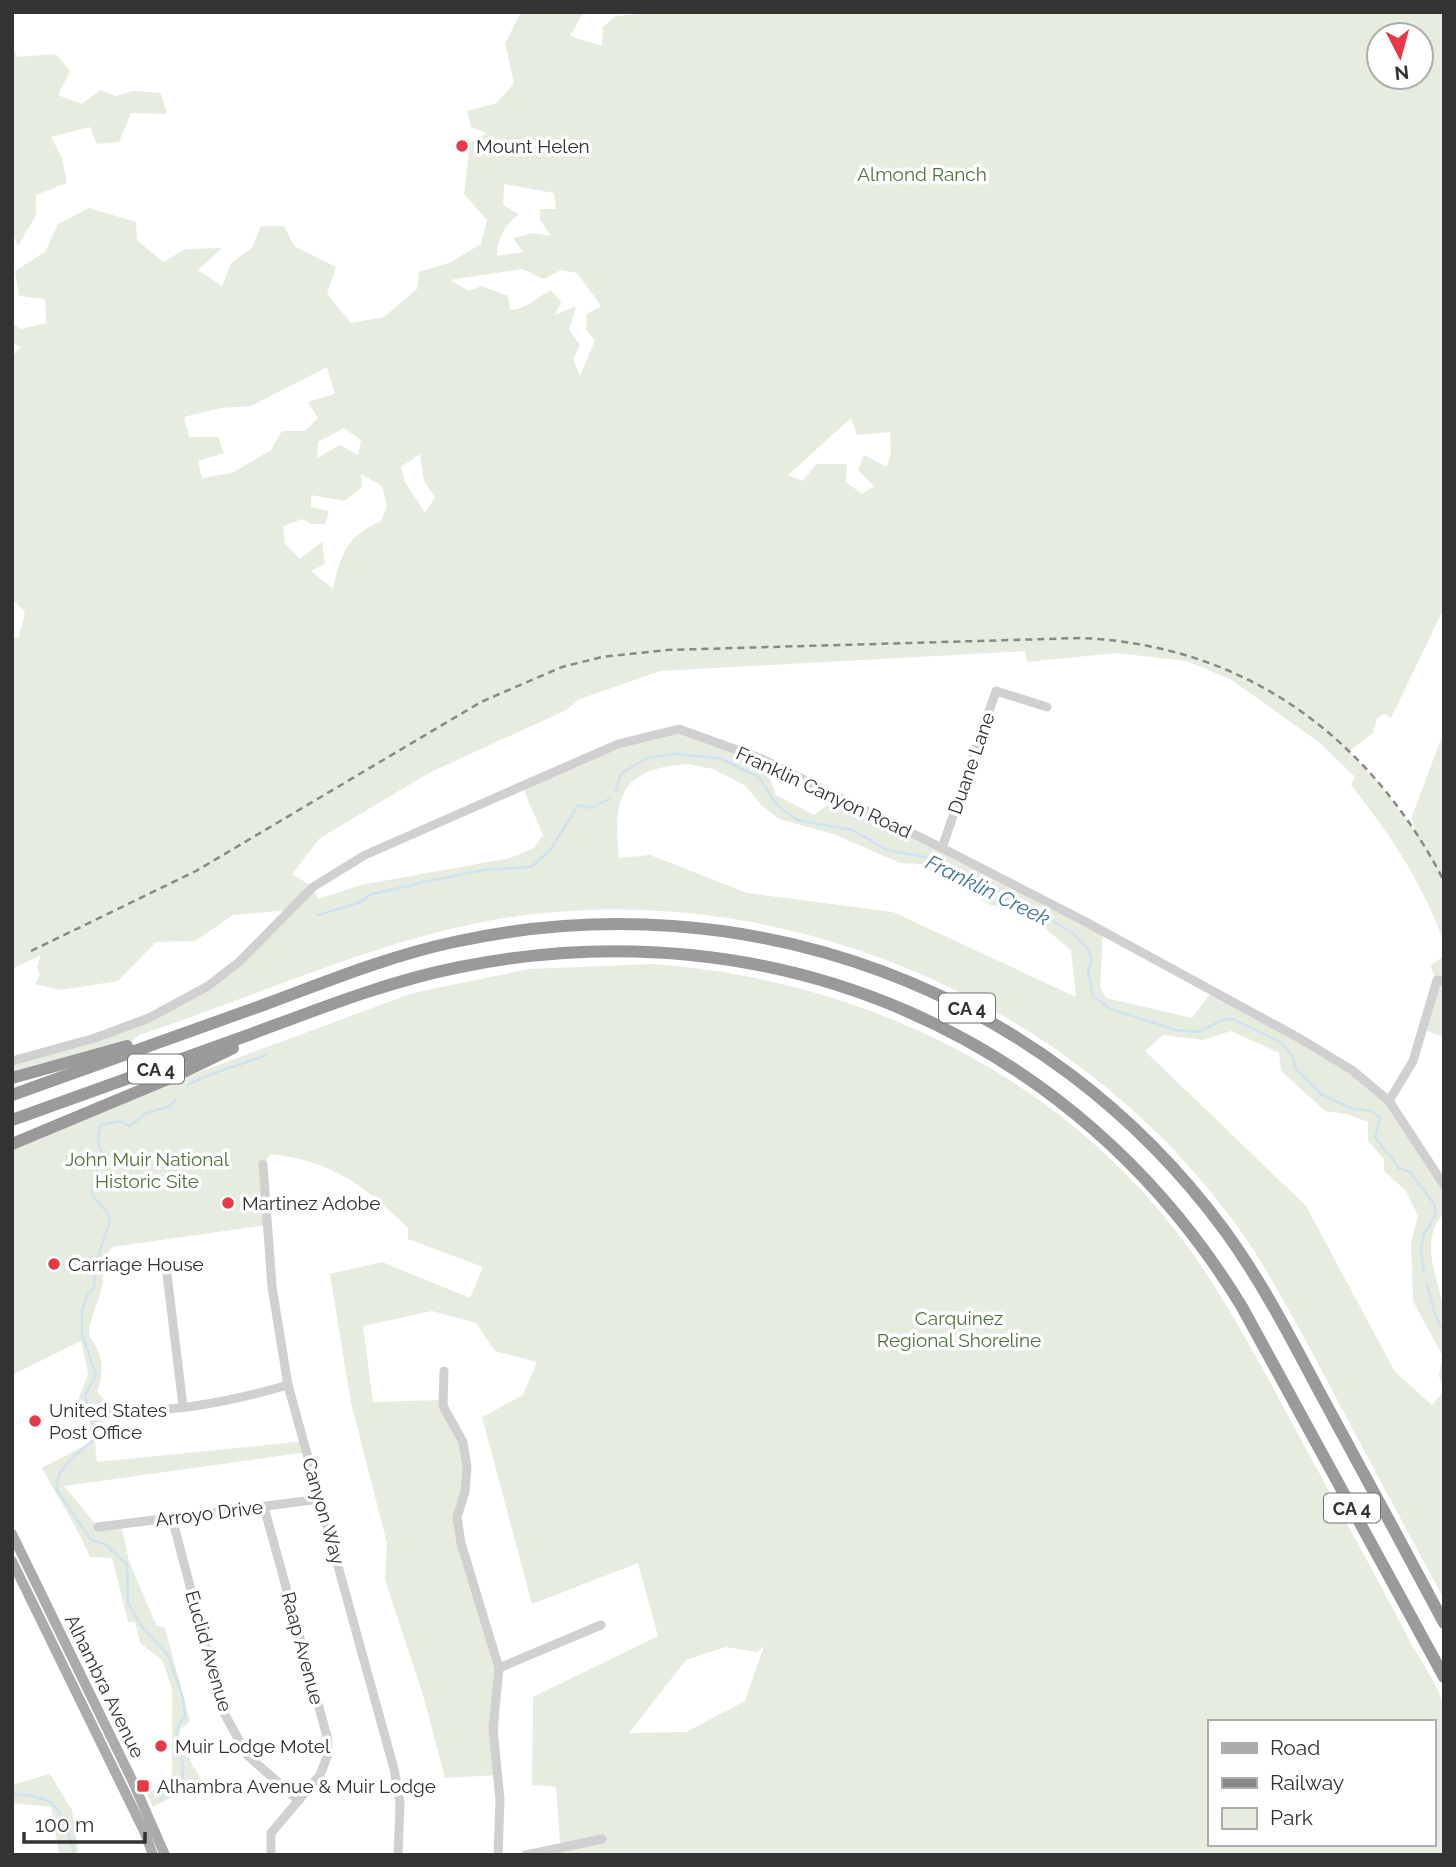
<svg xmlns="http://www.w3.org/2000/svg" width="1456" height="1867" viewBox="0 0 1456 1867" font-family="Raleway,sans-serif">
<rect width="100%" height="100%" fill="#fff"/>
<g fill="#e6ecdf" fill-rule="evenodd">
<path d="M521,12H584L570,36L602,46L603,27L616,16L660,12H1444V608L1391,718L1384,714L1377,718L1373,733L1349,751L1380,784L1415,831L1412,816L1444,731V943C1422,881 1391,836 1351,785L1355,777L1320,743L1230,679L1186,661L1116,653L1027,662L1025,651L660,671L580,699L566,710L429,773L320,838L292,874L313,887L318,899L361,885L510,858L534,848L543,835L522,786L618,744L679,729L762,759L776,795L814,815L839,797L1103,932L1100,987L1106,998L1192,1018L1213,990L1299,1038L1389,1101L1444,1185V1213C1417,1243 1440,1280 1444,1313C1447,1337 1444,1365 1444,1390L1439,1376L1442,1355L1413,1301L1411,1243L1418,1216L1406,1191L1384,1171V1159L1368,1141V1122L1347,1114L1325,1111L1281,1071L1279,1053L1231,1031L1203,1040L1163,1035L1145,1051L1306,1206L1395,1372L1432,1405L1444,1391V1599C1406,1529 1368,1458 1331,1388C1301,1332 1272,1275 1235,1223C1069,996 772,871 493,920C371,942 256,997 139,1035L126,1047L12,1078V1061L95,1038L208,986L289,910L233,915L195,941L156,942L118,981L61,990L35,984L40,975L37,967L41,955L12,969V638L19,637L25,612L12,599V356L21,347L12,343V323L21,329L46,323L45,299L19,296L15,271L45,252L58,224L89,208L136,222L137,240L163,262L186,249L222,248L198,270L222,286L231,263L252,248L261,226H284L294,246L336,267L327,294L351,323L384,317L417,289L419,272L449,263L481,244L487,220L464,194L470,143L487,133L471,127L467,111L497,103L514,83L505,43ZM1379,35H1421V77H1379ZM504,184L554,193L556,209H540V220L551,236L532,233L513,238L523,252L497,256C497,237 505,226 519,214L503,205ZM522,269L543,279L561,270L577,273L601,306L587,314L586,330L595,340L580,376L573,359L580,345L569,330L576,306L555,315L561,302L551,290C535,298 527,309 510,310L508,296L482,286L469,291L450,280ZM327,367L335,394L308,402L318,418L305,431H282L271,450L232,473L202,478L198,461L224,453L218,437H189L184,417L221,408L251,406ZM851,418L857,435L890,432L891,452L887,467L864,455L858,470L874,486L862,494L846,482L847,464H816L803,481L788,475ZM344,428L361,440L358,455L340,445L317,458L318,442ZM420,454L424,481L435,497L425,513L405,482L401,467ZM361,474L382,486L387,507L381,521C346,537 341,553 333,589L311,571L325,564L322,542L300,559L285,544L283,526L302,519L311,524H325L329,511L311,507V495L344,501L362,487ZM687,764L713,769L746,786L761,805L779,819L836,835L900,863L921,864L991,905L1025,912L1071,950L1076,997L893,912L747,893L650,855L619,858C613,797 620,769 687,764Z"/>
<path d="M12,48L18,57L56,54L70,71L58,95L82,104L100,90L116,96L133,91L161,93L167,114L131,113L119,142L97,144L90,127L51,137L62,158L67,183L36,195V215L18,246L12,231Z"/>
<path d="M1444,956V1045L1443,1037L1422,1029L1437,980L1430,966Z"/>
<path d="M653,964C860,979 1060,1074 1185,1243C1236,1313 1275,1393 1317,1469C1349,1528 1382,1587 1413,1647C1423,1664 1438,1685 1443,1705C1447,1716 1444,1732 1444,1744C1444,1781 1444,1818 1444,1855H561L556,1787L532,1785L533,1697L658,1636L638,1563L532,1604L482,1417L523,1395L537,1362L495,1351L476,1323L432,1311L363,1326L373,1402L442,1400L463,1442L467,1467L457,1518L499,1668L498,1775L445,1778L424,1698L385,1580L387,1543L351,1403L330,1274L382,1262L470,1298L483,1267L408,1239V1228C365,1186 333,1161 271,1154L263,1164L267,1225L112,1247C97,1269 107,1271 101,1291C96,1309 90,1317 89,1336C103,1355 105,1369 97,1392L113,1410C96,1428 93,1439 97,1462L305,1441L307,1452L64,1486L98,1527L121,1524L129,1561L156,1625L165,1628L190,1721L180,1730L179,1742L202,1781L153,1807L147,1794L172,1778V1689L162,1660L140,1643L135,1622H128L112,1558L90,1557C77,1526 58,1498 42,1468L93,1441L87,1412L78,1400L88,1374L81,1341L12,1375V1149L178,1080L413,993L529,969ZM764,1646L745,1701L686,1732L629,1733L686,1660L725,1647L757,1652ZM1209,1722H1433V1844H1209Z"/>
<path d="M50,1774L72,1810L79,1855H59L51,1807L12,1803V1785Z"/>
</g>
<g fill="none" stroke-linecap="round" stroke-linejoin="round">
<g stroke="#cfe2ee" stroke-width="2.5">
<path d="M616,791L621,774L647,758L674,754L719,758L744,770L759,777L776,804L797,820L852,830L887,850L925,857L980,890L1028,906L1073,933L1088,949L1092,960L1088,971L1093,996L1110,1009L1176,1030L1198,1032L1222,1020L1233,1019L1280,1042L1292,1055L1296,1069L1321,1094L1350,1108L1371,1111L1380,1117L1375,1137C1382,1149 1392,1155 1398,1168L1410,1172L1435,1205V1216L1424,1234L1421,1250L1424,1273"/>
<path d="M318,915L359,903L369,895L420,883L484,870L531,867L551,849L578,805L592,808L609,799"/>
<path d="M188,1085C213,1071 240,1066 266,1055"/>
<path d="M1427,1284L1435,1315L1444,1332"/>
<path d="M12,1794C62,1796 61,1811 75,1855"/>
<path d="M161,1799L163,1792L181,1783C191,1757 163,1739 185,1717L183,1698L168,1655L142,1627L128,1603L127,1564L105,1544L91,1540L57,1490C54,1467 81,1452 96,1437L85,1395L96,1375L82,1334V1312L87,1295L94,1288L96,1262L110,1221L107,1212L91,1194L102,1154L98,1139L101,1125L119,1121L130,1126L146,1113L168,1107L176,1100"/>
</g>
<g stroke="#d0d0d0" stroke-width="9">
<path d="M942,848L996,691L1047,707"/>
<path d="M12,1061L95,1038L149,1018L208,986L239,962L313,887L365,855L618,744L679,729L762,759L942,848L1086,922L1299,1038L1352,1070L1389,1101L1444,1185"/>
<path d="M1389,1101L1413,1061L1437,980L1444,982"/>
<path d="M263,1164L272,1287L288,1385L394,1769L400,1803L398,1855"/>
<path d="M166,1266L183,1406"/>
<path d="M444,1371L443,1406L463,1442L467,1467L465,1492L457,1517L461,1543L499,1668L493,1729L500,1800L498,1855"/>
<path d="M113,1410C171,1414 233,1401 288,1385"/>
<path d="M264,1507L328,1740L327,1757L320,1775L271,1833V1855"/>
<path d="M172,1518L223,1711L247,1755L299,1801"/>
<path d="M98,1527L321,1499"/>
<path d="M499,1668L601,1625"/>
<path d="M526,1855L602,1839"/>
</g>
<g stroke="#ababab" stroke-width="10">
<path d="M12,1534L132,1780L165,1855"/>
<path d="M12,1561L144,1831L153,1855"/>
</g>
<g stroke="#9a9a9a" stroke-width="12">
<path d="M12,1078L127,1046"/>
<path d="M12,1095C97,1065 181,1034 266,1004C328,981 389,956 454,942C747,878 1046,988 1225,1231C1262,1282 1291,1338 1320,1393C1362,1470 1403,1546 1444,1623"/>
<path d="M12,1120C93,1091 174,1062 254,1033C321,1008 389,981 460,967C772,904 1076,1033 1242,1307L1444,1677"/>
<path d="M12,1144L175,1076L233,1048"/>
</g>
<path stroke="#888" stroke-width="2.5" stroke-dasharray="7 5" stroke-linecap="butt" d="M31,951L196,871L481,702L562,667L602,657L667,650L1081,638C1245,645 1369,736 1444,881"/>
</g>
<g fill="#e63946" stroke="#fff" stroke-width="2.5">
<circle cx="462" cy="146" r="7"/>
<circle cx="228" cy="1203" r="7"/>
<circle cx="54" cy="1264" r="7"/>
<circle cx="35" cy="1421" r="7"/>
<circle cx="161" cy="1746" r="7"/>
<rect x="136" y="1779" width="14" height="14" rx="3.5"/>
</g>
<g text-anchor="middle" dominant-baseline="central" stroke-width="7" stroke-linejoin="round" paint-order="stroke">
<g fill="#fff" stroke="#707070" stroke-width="2">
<rect x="939" y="993.5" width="56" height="29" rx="5"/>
<rect x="128" y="1054.5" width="56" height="29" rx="5"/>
<rect x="1324" y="1493.5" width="56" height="29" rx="5"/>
</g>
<g font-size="18" font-weight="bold" fill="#333">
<text x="967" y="1008">CA 4</text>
<text x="156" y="1069">CA 4</text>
<text x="1352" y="1508">CA 4</text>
</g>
<g font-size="19" fill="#333" stroke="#fff" text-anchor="start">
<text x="476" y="146">Mount Helen</text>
<text x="242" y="1203">Martinez Adobe</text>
<text x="68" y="1264">Carriage House</text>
<text x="49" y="1410">United States<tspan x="49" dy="22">Post Office</tspan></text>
<text x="175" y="1746">Muir Lodge Motel</text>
<text x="157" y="1786">Alhambra Avenue &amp; Muir Lodge</text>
</g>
<g font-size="19" fill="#56703f" stroke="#fff">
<text x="922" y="174">Almond Ranch</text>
<text x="147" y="1159">John Muir National<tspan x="147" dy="22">Historic Site</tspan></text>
<text x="959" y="1318">Carquinez<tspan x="959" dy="22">Regional Shoreline</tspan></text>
</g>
<g font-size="19" fill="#333" stroke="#fff">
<text transform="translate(971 763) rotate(-71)">Duane Lane</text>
<text transform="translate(824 792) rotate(25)">Franklin Canyon Road</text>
<text transform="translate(324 1511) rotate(74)">Canyon Way</text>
<text transform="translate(209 1513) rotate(-7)">Arroyo Drive</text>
<text transform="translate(303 1648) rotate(75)">Raap Avenue</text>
<text transform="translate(209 1651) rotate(74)">Euclid Avenue</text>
<text transform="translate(105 1686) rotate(64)">Alhambra Avenue</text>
</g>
<g font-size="21" font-style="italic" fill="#3f7597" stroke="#fff">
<text transform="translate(988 890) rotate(26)">Franklin Creek</text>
</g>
</g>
<rect width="1456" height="1867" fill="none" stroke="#333333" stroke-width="28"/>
<rect x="1208" y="1720" width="228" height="126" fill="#ffffff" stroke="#adadad" stroke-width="2"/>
<rect x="1222" y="1743" width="35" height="10" fill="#ababab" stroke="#adadad" stroke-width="2"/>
<text x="1270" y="1755" font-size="21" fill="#333333">Road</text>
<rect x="1222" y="1778" width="35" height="10" fill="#888888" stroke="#adadad" stroke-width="2"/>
<text x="1270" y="1790" font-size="21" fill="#333333">Railway</text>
<rect x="1222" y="1808" width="35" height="21" fill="#e6ecdf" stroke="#adadad" stroke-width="2"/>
<text x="1270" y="1825" font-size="21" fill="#333333">Park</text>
<g transform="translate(1400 56) rotate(174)"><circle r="33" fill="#ffffff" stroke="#adadad" stroke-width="2"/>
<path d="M0-5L12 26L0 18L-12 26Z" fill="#e63946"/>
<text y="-10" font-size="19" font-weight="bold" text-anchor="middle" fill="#333333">N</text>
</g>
<path d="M24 1832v10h121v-10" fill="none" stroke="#333333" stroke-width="3.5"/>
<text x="35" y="1832" font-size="21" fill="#333333" stroke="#ffffff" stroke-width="5" paint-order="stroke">100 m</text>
</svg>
